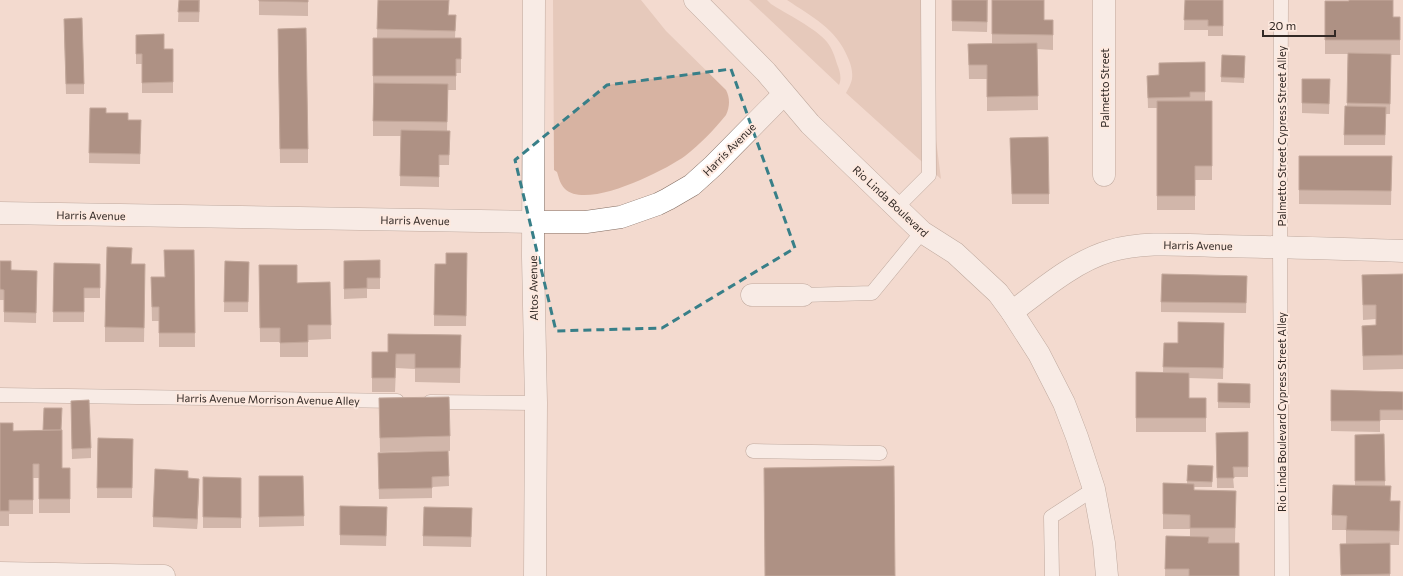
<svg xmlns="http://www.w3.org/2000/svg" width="1403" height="576" viewBox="0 0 1403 576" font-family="Commissioner,sans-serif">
<rect width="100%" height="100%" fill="#f3dacf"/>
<g fill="#d7b3a2">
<path d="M553,0H641L666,31L726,90C730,98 730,106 726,115C714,130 700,144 685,156C664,171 587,210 565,189C560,184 559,178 557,172L554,170Z"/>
<path d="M749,0H767L771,4C785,13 817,29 827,42C832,48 835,57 837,64C840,71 842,79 839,85Z"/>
<path d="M787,0H933L934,124L941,179L846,93C848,89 851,84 852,79C853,73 851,64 848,58C836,28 812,17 787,0Z"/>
</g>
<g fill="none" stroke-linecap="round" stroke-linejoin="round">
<g stroke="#826d62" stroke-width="15">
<g id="service">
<path d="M1281,0L1280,247L1282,576"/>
<path d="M897,207L929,175L928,0"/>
<path d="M803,295L872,293L922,232"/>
<path d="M0,395L397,401"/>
<path d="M430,402L536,403"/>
<path d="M753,451L880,453"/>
<path d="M1052,576L1051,517L1094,489"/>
</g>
</g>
<g stroke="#826d62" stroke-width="23">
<g id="minor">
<path d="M534,0L533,257L536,403L535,576"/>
<path d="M1104,175V0"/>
<path d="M0,213L533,222H586L621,217L658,204L668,199L692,185L713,166L784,94"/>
<path d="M752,295H803"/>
<path d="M1012,312C1041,290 1075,261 1110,251C1144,241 1182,245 1218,246C1280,247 1341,249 1403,251"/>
<path d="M0,573L164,576"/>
</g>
</g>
<g stroke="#826d62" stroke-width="23">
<path id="secondary" d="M695,0L766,72L810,124L922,232L955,253L998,293L1012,312L1039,354L1064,403L1077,437L1094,489L1104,543L1107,576"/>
</g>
<use href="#service" stroke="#fff" stroke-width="14"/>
<use href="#minor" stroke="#fff" stroke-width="22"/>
<use href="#secondary" stroke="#fff" stroke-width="22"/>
</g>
<g fill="#a88a7c">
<path d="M179,0H200L199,22H178Z"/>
<path d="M259,0H308V16L259,15Z"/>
<path d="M378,0L449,15H456L455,38H461V73H456V90H448L447,131H450L449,165H439V187L400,186L401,136H373V38H377Z"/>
<path d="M952,0H988L987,32L952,31Z"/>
<path d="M992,0L1044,20H1053V50L1037,49L1038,110L987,111V79H969L968,44H992Z"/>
<path d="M1185,0H1223V36H1208V30H1184Z"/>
<path d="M1325,1L1393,17H1400V55H1391L1390,114H1386L1385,145H1344V135L1347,106L1348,54H1325Z"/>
<path d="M64,29L84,84V94H66Z"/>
<path d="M278,29L308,149V163H280Z"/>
<path d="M136,35L164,49H173V93H142V64H136Z"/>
<path d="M1222,55L1245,56L1244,83L1221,82Z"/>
<path d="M1205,62V101H1212V180H1195V210H1157V108H1148L1147,76L1159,75Z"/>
<path d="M1330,79L1329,114L1302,113V103Z"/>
<path d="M90,108L128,120H141L140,164L89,163Z"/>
<path d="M1010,138L1049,194V204H1012Z"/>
<path d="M1299,156H1392L1391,205L1299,204Z"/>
<path d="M194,250L195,347H159V321H152L151,277H165Z"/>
<path d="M380,260V289H367V298L344,299V261Z"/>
<path d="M0,261L11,270L37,271L36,323L4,322V300H0Z"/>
<path d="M225,261L249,262L248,312H224Z"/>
<path d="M54,263L100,264V298H84V322H53Z"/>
<path d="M467,263L466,326H434V315L446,264Z"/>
<path d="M132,264L145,278L144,342H105V327Z"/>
<path d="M259,265L297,283L330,282L331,339L308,340V357H280V342H260Z"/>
<path d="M1403,274V369L1363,370L1362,326L1376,325V319L1363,320L1362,275Z"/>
<path d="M1247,276L1246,313L1161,312V302Z"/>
<path d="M1224,323L1223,379L1189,378V398H1206V432H1136V372H1163L1164,343H1178Z"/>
<path d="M461,335L460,383L415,382V369L396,368L395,392H372V352H388Z"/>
<path d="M1218,383L1250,384V408H1218Z"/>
<path d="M1403,392V420H1380V432L1331,431V421Z"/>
<path d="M379,398L450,436V451L380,452Z"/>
<path d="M71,401L91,448V458L72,459Z"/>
<path d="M44,408L62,430V468H70V513H39V478H33V514H9V526H0V423L13,431H43Z"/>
<path d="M1248,432V477H1233L1234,488H1217L1216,433Z"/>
<path d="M1384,434L1385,486L1391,501L1400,516L1399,545H1390V576H1341L1340,544H1346V530H1332V515L1355,485V435Z"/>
<path d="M98,438L133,439L132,498H97Z"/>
<path d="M448,451L449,486L432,487V498L379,499L378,453Z"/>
<path d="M1188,465L1213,466L1212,487H1194V490L1236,491L1235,543H1209L1239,576H1165L1166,536H1190V529H1163V483L1187,484Z"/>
<path d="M259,476H303L304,526L259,527Z"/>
<path d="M203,477L241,478V528H203Z"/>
<path d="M188,478L199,489L197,529L153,527V517Z"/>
<path d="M340,506L387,517L386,546L340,545Z"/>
<path d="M472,508L471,547L423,546V536Z"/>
</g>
<path fill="#89695a" d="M199,479V489L197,529V519Z"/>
<g fill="#5c3928" stroke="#89695a">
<path d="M179,0H199V12H178Z"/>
<path d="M259,0H308V2L259,1Z"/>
<path d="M378,0H449L448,15H456L455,31L377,29Z"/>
<path d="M952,0H987V22L952,21Z"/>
<path d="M992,0H1044V20H1053V35L992,34Z"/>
<path d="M1185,0H1223V26H1208V20H1184Z"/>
<path d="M1349,0H1393V17H1400V40H1325V1H1349Z"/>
<path d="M82,18L84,84H66L64,19Z"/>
<path d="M306,28L308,149H280L278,29Z"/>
<path d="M164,34V49H173V82L142,83V54H136V35Z"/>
<path d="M373,38H461V59H456V76H373Z"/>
<path d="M1037,43L1038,96L987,97V65H969L968,44Z"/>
<path d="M1348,53L1391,54L1390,104L1347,103Z"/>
<path d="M1222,55L1245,56L1244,78L1221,77Z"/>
<path d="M1205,62V92H1190V97L1148,98L1147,76L1159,75V63Z"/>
<path d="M1302,79H1330L1329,104L1302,103Z"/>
<path d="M374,83L448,84L447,122L373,121Z"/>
<path d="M1157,101H1212V166H1195V196H1157Z"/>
<path d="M1345,106L1386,107L1385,135H1344Z"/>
<path d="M90,108H106V113H128V120H141L140,154L89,153Z"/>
<path d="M401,130L450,131L449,155H439V177L400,176Z"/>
<path d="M1048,137L1049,194H1012L1010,138Z"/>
<path d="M1299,156H1392L1391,191L1299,190Z"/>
<path d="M107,247L132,248L131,264H145L144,328L105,327Z"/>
<path d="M164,250H194L195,333H159V307H152L151,277H165Z"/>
<path d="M446,253H467L466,316L434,315L435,264H446Z"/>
<path d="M380,260V278H367V288L344,289V261Z"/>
<path d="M0,261H11V270L37,271L36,313L4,312V290L0,289Z"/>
<path d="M225,261L249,262L248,302H224Z"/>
<path d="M54,263L100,264V288H84V312H53Z"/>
<path d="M259,265H297V283L330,282L331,325H308V342L280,343V328H260Z"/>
<path d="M1162,274L1247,276L1246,303L1161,302Z"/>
<path d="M1403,274V355L1363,356L1362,326L1376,325V305H1363L1362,275Z"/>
<path d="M1178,322L1224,323L1223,368L1163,367L1164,343H1178Z"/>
<path d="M388,334L461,335L460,368H415V354H396L395,378H372V352H388Z"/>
<path d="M1136,372L1189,373V398H1206V418H1136Z"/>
<path d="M1218,383L1250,384V403L1218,402Z"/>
<path d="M1331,390L1403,392V410H1380V421H1331Z"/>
<path d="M449,397L450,436L380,438L379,398Z"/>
<path d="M89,400L91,448L72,449L71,401Z"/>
<path d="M44,408H62L61,430H43Z"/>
<path d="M0,423H13V431L62,430V468H70V499H39V464H33V500H9V511H0Z"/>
<path d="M1248,432V467H1233L1234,478H1217L1216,433Z"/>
<path d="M1384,434L1385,481H1355V435Z"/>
<path d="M98,438L133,439L132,488H97Z"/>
<path d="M448,451L449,476L432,477V488L379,489L378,453Z"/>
<path d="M1188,465L1213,466L1212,482L1187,481Z"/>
<path d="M894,466L895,576H765L764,468Z"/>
<path d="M155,469L188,471V478L199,479L197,519L153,517Z"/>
<path d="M259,476H303L304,516L259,517Z"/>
<path d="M203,477L241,478V518L203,517Z"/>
<path d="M1163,483L1194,484V490L1236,491L1235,528H1190V515L1163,514Z"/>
<path d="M1333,485L1391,486L1390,501H1400L1399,531L1346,530L1347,516L1332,515Z"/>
<path d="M340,506L387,507L386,536L340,535Z"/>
<path d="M424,507L472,508L471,537L423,536Z"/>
<path d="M1166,536L1209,537L1208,543H1239V576H1189V569H1165Z"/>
<path d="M1390,543V574L1341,575L1340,544Z"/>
</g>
<path d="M0 0H1403V576H0ZM731,69L795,248L662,328L556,331L515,160L607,85Z" fill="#f3dacf" fill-opacity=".55" fill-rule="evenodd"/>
<path fill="none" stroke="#387f88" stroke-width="3" stroke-dasharray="8 5" stroke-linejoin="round" d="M731,69L795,248L662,328L556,331L515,160L607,85Z"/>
<g text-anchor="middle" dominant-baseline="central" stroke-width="4" stroke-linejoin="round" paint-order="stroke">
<g font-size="11" fill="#322925" stroke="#fde9df">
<text transform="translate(1104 88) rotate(-90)">Palmetto Street</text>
<text transform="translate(1281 136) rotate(-90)">Palmetto Street Cypress Street Alley</text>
<text transform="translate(729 149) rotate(-45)">Harris Avenue</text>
<text transform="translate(891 201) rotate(43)">Rio Linda Boulevard</text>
<text transform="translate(91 215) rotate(1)">Harris Avenue</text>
<text transform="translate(415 220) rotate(1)">Harris Avenue</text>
<text transform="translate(1198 245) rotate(1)">Harris Avenue</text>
<text transform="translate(533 288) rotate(-91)">Altos Avenue</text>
<text transform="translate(268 399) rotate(1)">Harris Avenue Morrison Avenue Alley</text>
<text transform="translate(1281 412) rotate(-90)">Rio Linda Boulevard Cypress Street Alley</text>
</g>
</g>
<path d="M1263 30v6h72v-6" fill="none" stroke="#322925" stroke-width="2"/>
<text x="1269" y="30" font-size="12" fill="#322925" stroke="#fde9df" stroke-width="3" paint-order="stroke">20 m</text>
</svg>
